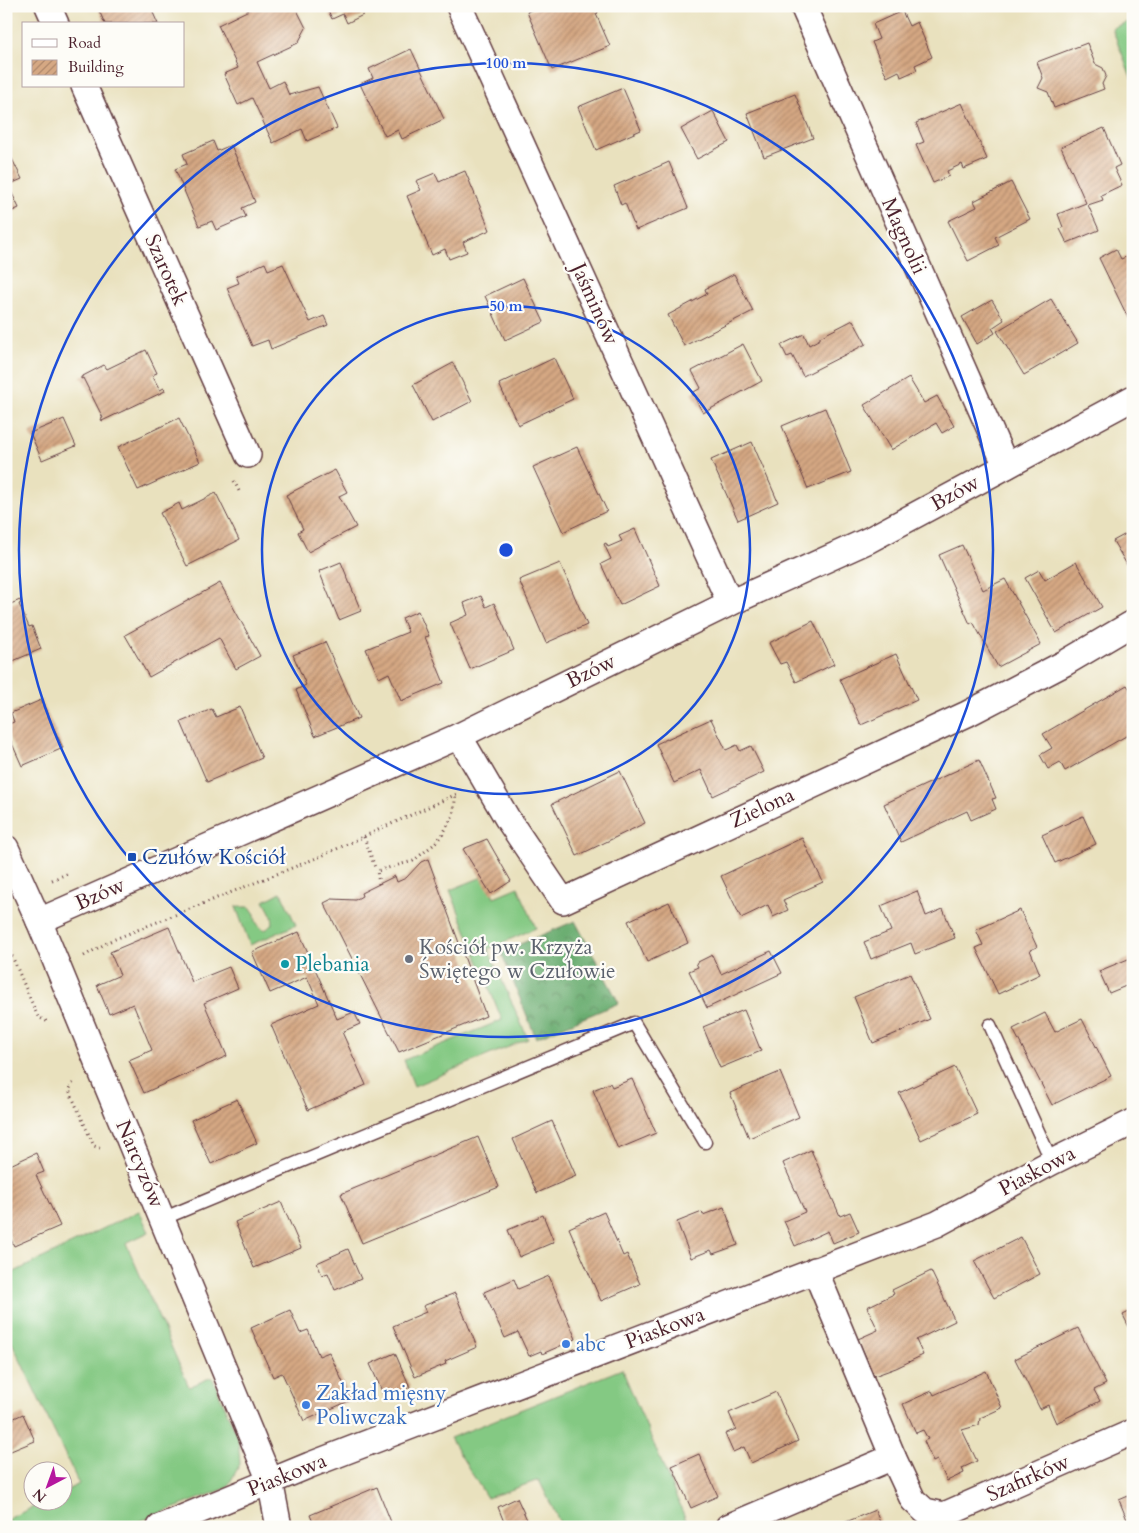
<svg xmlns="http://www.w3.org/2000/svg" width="1139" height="1533" viewBox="0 0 1139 1533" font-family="Cardo,serif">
<defs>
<pattern id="forest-crowns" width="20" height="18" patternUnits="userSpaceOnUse" patternTransform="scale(1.25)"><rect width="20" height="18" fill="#6bad71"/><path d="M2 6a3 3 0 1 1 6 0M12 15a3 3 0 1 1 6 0" fill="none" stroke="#5a8c5d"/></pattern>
<pattern id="building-hatch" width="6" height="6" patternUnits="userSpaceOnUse" patternTransform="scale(1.25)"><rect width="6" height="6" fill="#d5a883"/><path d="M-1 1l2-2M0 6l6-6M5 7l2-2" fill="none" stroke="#af886b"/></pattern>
</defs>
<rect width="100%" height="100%" fill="#fdfcf7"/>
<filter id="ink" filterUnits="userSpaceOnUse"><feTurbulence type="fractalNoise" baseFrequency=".02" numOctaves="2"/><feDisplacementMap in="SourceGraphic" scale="10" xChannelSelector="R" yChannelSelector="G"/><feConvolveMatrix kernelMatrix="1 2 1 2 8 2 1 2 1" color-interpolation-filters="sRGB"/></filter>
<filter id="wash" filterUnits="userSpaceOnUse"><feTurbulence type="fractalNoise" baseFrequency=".0096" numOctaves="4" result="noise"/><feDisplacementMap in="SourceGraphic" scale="20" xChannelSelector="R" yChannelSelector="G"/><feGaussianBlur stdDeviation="1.12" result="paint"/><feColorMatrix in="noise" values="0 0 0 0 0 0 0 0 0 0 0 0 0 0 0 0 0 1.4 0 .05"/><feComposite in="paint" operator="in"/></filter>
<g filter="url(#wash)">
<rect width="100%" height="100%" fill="#e9e1be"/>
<g fill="#84c983" stroke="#677457">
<path d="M1133,20V82L1112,28Z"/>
<path d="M485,876L494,897L518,887L536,928L488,949L528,1039L414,1086L404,1060L502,1020L450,890Z"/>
<path d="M281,892L296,925L250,945L236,907H250L255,914C255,921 257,925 263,930L267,929L273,923L272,916L264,901Z"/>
<path d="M139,1211L149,1232L126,1243L189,1387L212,1377L238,1438L240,1464L227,1488L125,1527H12L8,1519L46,1501L62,1500L63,1492L79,1484L6,1330V1276Z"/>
<path d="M622,1369L689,1527H562L539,1480L487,1498L450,1438Z"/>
</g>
<path fill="url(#forest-crowns)" stroke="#5a664e" d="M575,921L619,1003L536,1038L501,952Z"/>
<g id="blocks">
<g fill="url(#building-hatch)">
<path d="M97,6H150L158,24H105Z"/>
<path d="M248,6H295L306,28L298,43L257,62L269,88L283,81L289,95L318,87L337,128L307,141L302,129L273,143L252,98L238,105L224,74L238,68L218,25L249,10Z"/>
<path d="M326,6H359L363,15L347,23L343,14L332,19Z"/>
<path d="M540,6H595L598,13L596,14L610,46L552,70L527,12Z"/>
<path d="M902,11L909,26L917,22L932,57L915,65L917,70L901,77L899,71L887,77L872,42L879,39L873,24Z"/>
<path d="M1087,43L1095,64L1103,68L1106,76L1102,84L1104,89L1054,108L1048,92L1038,88L1043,78L1037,62Z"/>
<path d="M411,49L444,119L402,139L398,130L385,136L360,84L373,78L369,69Z"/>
<path d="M623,88L641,130L596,150L578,107Z"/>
<path d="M795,94L813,138L764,157L747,113Z"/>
<path d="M962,103L987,159L964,169L962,164L947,171L949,176L933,183L916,145L924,142L916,123Z"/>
<path d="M713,111L729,142L697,159L681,129Z"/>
<path d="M1104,128L1120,165L1114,168L1122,185L1101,195L1103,200L1088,205L1099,230L1067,243L1060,229L1063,227L1058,214L1086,203L1061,147Z"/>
<path d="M213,141L217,151L231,145L255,202L242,208L246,217L216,230L212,221L199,226L175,169L187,164L183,154Z"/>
<path d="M6,147L22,179L8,185L19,208L6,214Z"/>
<path d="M669,162L688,208L636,230L625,203L621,205L614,186Z"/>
<path d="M465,171L490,230L463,242L467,252L449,259L445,249L432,255L407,196L421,190L416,181L435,173L439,182Z"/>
<path d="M1011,182L1030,219L995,237L999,245L968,261L948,221L977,207L974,201Z"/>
<path d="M1116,249L1121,259L1133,254V328L1099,258Z"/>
<path d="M265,263L268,270L283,264L310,322L324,316L328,325L271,349L268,340L252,346L227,288L239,283L236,276Z"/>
<path d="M734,274L753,311L684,346L668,315L707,294L705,289Z"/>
<path d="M523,278L544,322L505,340L485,296Z"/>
<path d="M1051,299L1078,343L1024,375L997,331Z"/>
<path d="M992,300L1004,320L992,328L995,333L977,344L962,317Z"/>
<path d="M853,320L866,344L803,376L792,355L787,357L781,345L804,334L809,345L820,339V337Z"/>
<path d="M743,344L762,381L703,413L692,393L701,388L692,371Z"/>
<path d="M146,350L157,373L152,375L160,390L164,388L165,391L102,421L101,419L103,418L83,378L81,379V377L104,365L107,369Z"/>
<path d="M554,358L573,399L518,425L499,384Z"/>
<path d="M453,363L472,401L432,422L413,385Z"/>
<path d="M909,378L924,403L937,396L954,426L942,433L936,423L891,450L864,405Z"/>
<path d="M825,408L851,472L808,489L782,426Z"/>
<path d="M179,418L200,462L138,490L118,447Z"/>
<path d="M64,419L76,446L42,460L30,433Z"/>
<path d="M752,442L778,502L738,520L711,460Z"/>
<path d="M577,447L607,511L563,532L533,467Z"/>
<path d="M335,470L347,492L339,496L356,527L308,552L298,532L303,529L286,495Z"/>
<path d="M216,493L239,540L187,566L160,513L179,503L182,510Z"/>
<path d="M635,529L660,586L620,605L601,564L611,559L604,544L606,543L608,547L622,541L619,536Z"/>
<path d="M1133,530V575L1113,541Z"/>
<path d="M962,545L983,590L1005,579L1041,644L998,667L973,622L970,624L939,555Z"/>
<path d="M341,562L361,611L339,620L319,571Z"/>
<path d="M1076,562L1102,607L1056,633L1025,578L1039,570L1045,580Z"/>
<path d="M560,563L587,625L546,643L519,580Z"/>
<path d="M220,583L260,656L236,669L219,638L149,677L125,635Z"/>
<path d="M481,596L486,607L494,603L514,650L470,669L450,623L468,615L464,603Z"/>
<path d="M20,600L21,603L19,604L29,627L32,626L41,649L6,664V606Z"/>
<path d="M418,611L429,636L425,637L444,683L401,701L389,673L379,678L366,649L408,632L402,618Z"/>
<path d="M813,621L834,664L796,682L786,662L780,664L769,643Z"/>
<path d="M325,642L359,718L315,736L296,690L306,685L293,655Z"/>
<path d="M896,654L917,700L861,725L840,679Z"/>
<path d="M1127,685L1133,694V732L1065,771L1060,762L1048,769L1040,755L1052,748L1043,734Z"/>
<path d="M41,700L63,748L22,766L6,730V725L14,722L11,713Z"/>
<path d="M240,707L262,758L207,782L181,722L212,709L216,717Z"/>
<path d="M711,719L726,750L737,745L740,751L751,746L764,772L713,796L701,770L674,783L656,744Z"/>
<path d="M979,760L996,798L992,799L996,809L971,820L967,811L901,842L884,804Z"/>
<path d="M620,771L645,823L577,856L552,804Z"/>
<path d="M1083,816L1096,844L1055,863L1042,835Z"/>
<path d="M802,838L823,882L783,900L788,910L773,917L768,905L741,918L721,876Z"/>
<path d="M487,839L511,881L491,894L463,849Z"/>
<path d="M428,859L486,1016L399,1052L324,903L332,899L355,900L362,896L361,893L395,876L397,882L406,878L421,862Z"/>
<path d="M917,891L926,916L943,909L955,938L915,954L911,943L871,959L864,942L891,931L881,906Z"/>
<path d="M669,902L688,943L647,962L628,921Z"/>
<path d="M1020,910L1037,947L1030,950L1040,974L998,994L976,948L983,945L976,930Z"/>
<path d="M169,927L192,982L229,967L238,988L204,1003L227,1056L144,1093L129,1060L152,1050L133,1004L109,1014L97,985L120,975L110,952Z"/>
<path d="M299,932L337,1019L354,1012L360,1024L342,1032L366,1085L308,1110L271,1025L319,1004L307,977L270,993L252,952Z"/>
<path d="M771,951L782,973L707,1008L689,971L698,967L696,963L712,955L721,974Z"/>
<path d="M1133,957V983L1109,993L1099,971Z"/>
<path d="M910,974L930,1019L873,1043L854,997Z"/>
<path d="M744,1010L761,1051L720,1068L703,1027Z"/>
<path d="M1045,1013L1055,1032L1082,1019L1111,1076L1052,1105L1013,1029Z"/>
<path d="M955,1067L977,1114L921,1140L899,1093Z"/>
<path d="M780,1072L799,1117L749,1138L730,1093Z"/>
<path d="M632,1079L656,1133L618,1149L593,1090L610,1083L612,1087Z"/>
<path d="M237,1099L257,1143L211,1164L191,1120Z"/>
<path d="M552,1121L576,1176L537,1193L513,1139Z"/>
<path d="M478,1137L499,1187L362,1243L341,1194Z"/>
<path d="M811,1150L840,1216L850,1212L859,1232L833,1243L828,1231L795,1246L784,1221L805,1212L783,1163Z"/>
<path d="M36,1153L44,1172L36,1175L60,1226L14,1246L6,1229V1167Z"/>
<path d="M281,1202L301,1248L254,1268L235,1222Z"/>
<path d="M724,1207L738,1245L713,1254L711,1250L691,1258L677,1222L702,1212L703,1215Z"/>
<path d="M604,1212L623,1256L627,1254L640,1284L601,1301L569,1228Z"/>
<path d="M543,1215L554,1242L519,1257L508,1230Z"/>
<path d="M1021,1237L1040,1274L994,1298L974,1261Z"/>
<path d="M348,1249L361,1279L335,1290L328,1273L322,1275L317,1263Z"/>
<path d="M931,1271L955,1321L916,1340L923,1355L896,1368L874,1376L858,1339L878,1330L867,1307L894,1294L892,1290Z"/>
<path d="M549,1276L576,1339L542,1354L541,1351L529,1356L518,1332L505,1338L484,1292L514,1279L518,1289Z"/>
<path d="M455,1293L477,1347L445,1361L446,1364L415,1377L393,1326L426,1312L423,1306Z"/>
<path d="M290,1310L300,1333L308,1330L319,1356L329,1352L351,1400L304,1421L282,1373L273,1377L251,1328Z"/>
<path d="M1133,1310V1335L1123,1315Z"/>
<path d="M1078,1328L1106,1384L1094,1390L1100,1401L1056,1423L1048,1405L1040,1409L1015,1359Z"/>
<path d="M395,1353L410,1387L385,1398L370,1364Z"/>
<path d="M986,1371L1002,1408L980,1418L979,1425L962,1430L977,1461L962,1468L964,1473L947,1481L937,1460L933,1462L924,1441L928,1439L923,1430L916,1433L903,1404L932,1391L934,1395Z"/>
<path d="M776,1392L798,1441L751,1463L744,1447L733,1452L725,1434L736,1429L729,1413Z"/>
<path d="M6,1411L10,1420L23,1414L35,1441L6,1453Z"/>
<path d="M699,1454L718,1496L691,1508L672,1466Z"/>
<path d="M377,1487L393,1527H315L310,1515Z"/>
<path d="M1133,1494V1527H1130L1119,1500Z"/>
<path d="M517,1498L529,1524L521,1527H506L498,1507Z"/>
<path d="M875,1510L882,1527H834Z"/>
</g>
</g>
</g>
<g filter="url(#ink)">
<use href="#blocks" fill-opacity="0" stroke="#623c41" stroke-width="1"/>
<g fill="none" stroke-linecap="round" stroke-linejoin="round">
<g stroke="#623c41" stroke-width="15">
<g id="lane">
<path d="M990,1025L1052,1162"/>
<path d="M162,1219L634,1023L705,1142"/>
</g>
</g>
<g stroke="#623c41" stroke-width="28">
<g id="street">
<path d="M48,6L56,24"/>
<path d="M459,6L730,603"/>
<path d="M803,6L1006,466"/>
<path d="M84,86L248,455"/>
<path d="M459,736L507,818L563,901L967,714L1065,663L1133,623"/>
<path d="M6,848L39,921L270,1481L279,1527"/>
<path d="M39,921L459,736L730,603L869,540L1133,398"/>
<path d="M893,1457L913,1500L925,1511L944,1515L1133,1432"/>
<path d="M160,1527L310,1465L937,1224L1052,1162L1133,1122"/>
<path d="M728,1527L893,1457L815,1270"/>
</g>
</g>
<g stroke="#623c41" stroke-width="3" stroke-dasharray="1 4" stroke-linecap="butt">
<path d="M234,481L240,493"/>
<path d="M364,837L376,870"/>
<path d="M52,880L69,873"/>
<path d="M379,884L377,871L413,861L433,845L443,834L453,815L456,794"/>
<path d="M6,942L38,1017L48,1022"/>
<path d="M84,956L110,941L319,857L459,793"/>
<path d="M73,1083L69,1090L94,1146L100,1148"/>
</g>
<use href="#lane" stroke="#fff" stroke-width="12"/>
<use href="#street" stroke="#fff" stroke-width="25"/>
</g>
</g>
<g fill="none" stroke="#1d4ed8" stroke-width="2.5">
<circle cx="506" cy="550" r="244"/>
<circle cx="506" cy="550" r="487"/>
</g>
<rect fill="#1a4fb4" stroke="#fdfcf7" stroke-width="2" x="127" y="852" width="10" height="10" rx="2.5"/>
<circle fill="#6b7280" stroke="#fdfcf7" stroke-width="2" cx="409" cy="959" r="5"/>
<circle fill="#0f9aa8" stroke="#fdfcf7" stroke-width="2" cx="285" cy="964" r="5"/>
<g fill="#3f7fe0" stroke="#fdfcf7" stroke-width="2">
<circle cx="566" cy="1344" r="5"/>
<circle cx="306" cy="1405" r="5"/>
</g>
<g text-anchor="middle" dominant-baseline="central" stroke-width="4.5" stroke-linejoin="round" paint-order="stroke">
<g font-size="21" fill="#4a1f2b" stroke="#fdfcf7">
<text transform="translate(904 236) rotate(66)">Magnolii</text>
<text transform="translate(166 270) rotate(66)">Szarotek</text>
<text transform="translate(595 304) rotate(66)">Jaśminów</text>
<text transform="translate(955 493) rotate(-29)">Bzów</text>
<text transform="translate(591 671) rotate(-26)">Bzów</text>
<text transform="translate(762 808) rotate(-25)">Zielona</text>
<text transform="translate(100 894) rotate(-24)">Bzów</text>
<text transform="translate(140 1164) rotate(67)">Narcyzów</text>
<text transform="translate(1037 1171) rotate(-28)">Piaskowa</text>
<text transform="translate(665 1328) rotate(-21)">Piaskowa</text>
<text transform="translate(287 1475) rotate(-22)">Piaskowa</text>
<text transform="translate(1028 1478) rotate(-24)">Szafirków</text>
</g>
<g font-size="21" fill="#164399" stroke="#fdfcf7" text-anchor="start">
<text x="142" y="857">Czułów Kościół</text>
</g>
<g font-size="21" fill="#5b616d" stroke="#fdfcf7" text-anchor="start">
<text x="419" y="947">Kościół pw. Krzyża<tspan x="419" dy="24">Świętego w Czułowie</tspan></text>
</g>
<g font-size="21" fill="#0d838f" stroke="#fdfcf7" text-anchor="start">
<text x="295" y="964">Plebania</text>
</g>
<g font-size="21" fill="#366cbe" stroke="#fdfcf7" text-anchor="start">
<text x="576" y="1344">abc</text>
<text x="316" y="1393">Zakład mięsny<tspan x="316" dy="24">Poliwczak</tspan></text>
</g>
</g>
<circle cx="506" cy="550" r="8" fill="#1d4ed8" stroke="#fdfcf7" stroke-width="2.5"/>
<g font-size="15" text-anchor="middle" font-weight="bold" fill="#1d4ed8" stroke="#fdfcf7" stroke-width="4.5" stroke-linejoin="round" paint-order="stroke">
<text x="506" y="68">100 m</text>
<text x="506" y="311">50 m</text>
</g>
<rect width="1139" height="1533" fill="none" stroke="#fdfcf7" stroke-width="25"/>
<rect x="22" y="22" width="162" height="65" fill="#fdfcf7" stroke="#b5a4a5"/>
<rect x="32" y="39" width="25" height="8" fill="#ffffff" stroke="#b5a4a5"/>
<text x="68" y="48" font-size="15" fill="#4a1f2b">Road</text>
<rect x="32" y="60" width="25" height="15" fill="url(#building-hatch)" stroke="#b5a4a5"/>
<text x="68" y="72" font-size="15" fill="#4a1f2b">Building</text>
<g transform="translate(48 1486) rotate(221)"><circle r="24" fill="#fdfcf7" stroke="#b5a4a5"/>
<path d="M0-4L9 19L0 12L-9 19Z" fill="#b5179e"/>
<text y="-8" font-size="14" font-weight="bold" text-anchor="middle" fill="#4a1f2b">N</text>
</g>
</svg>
